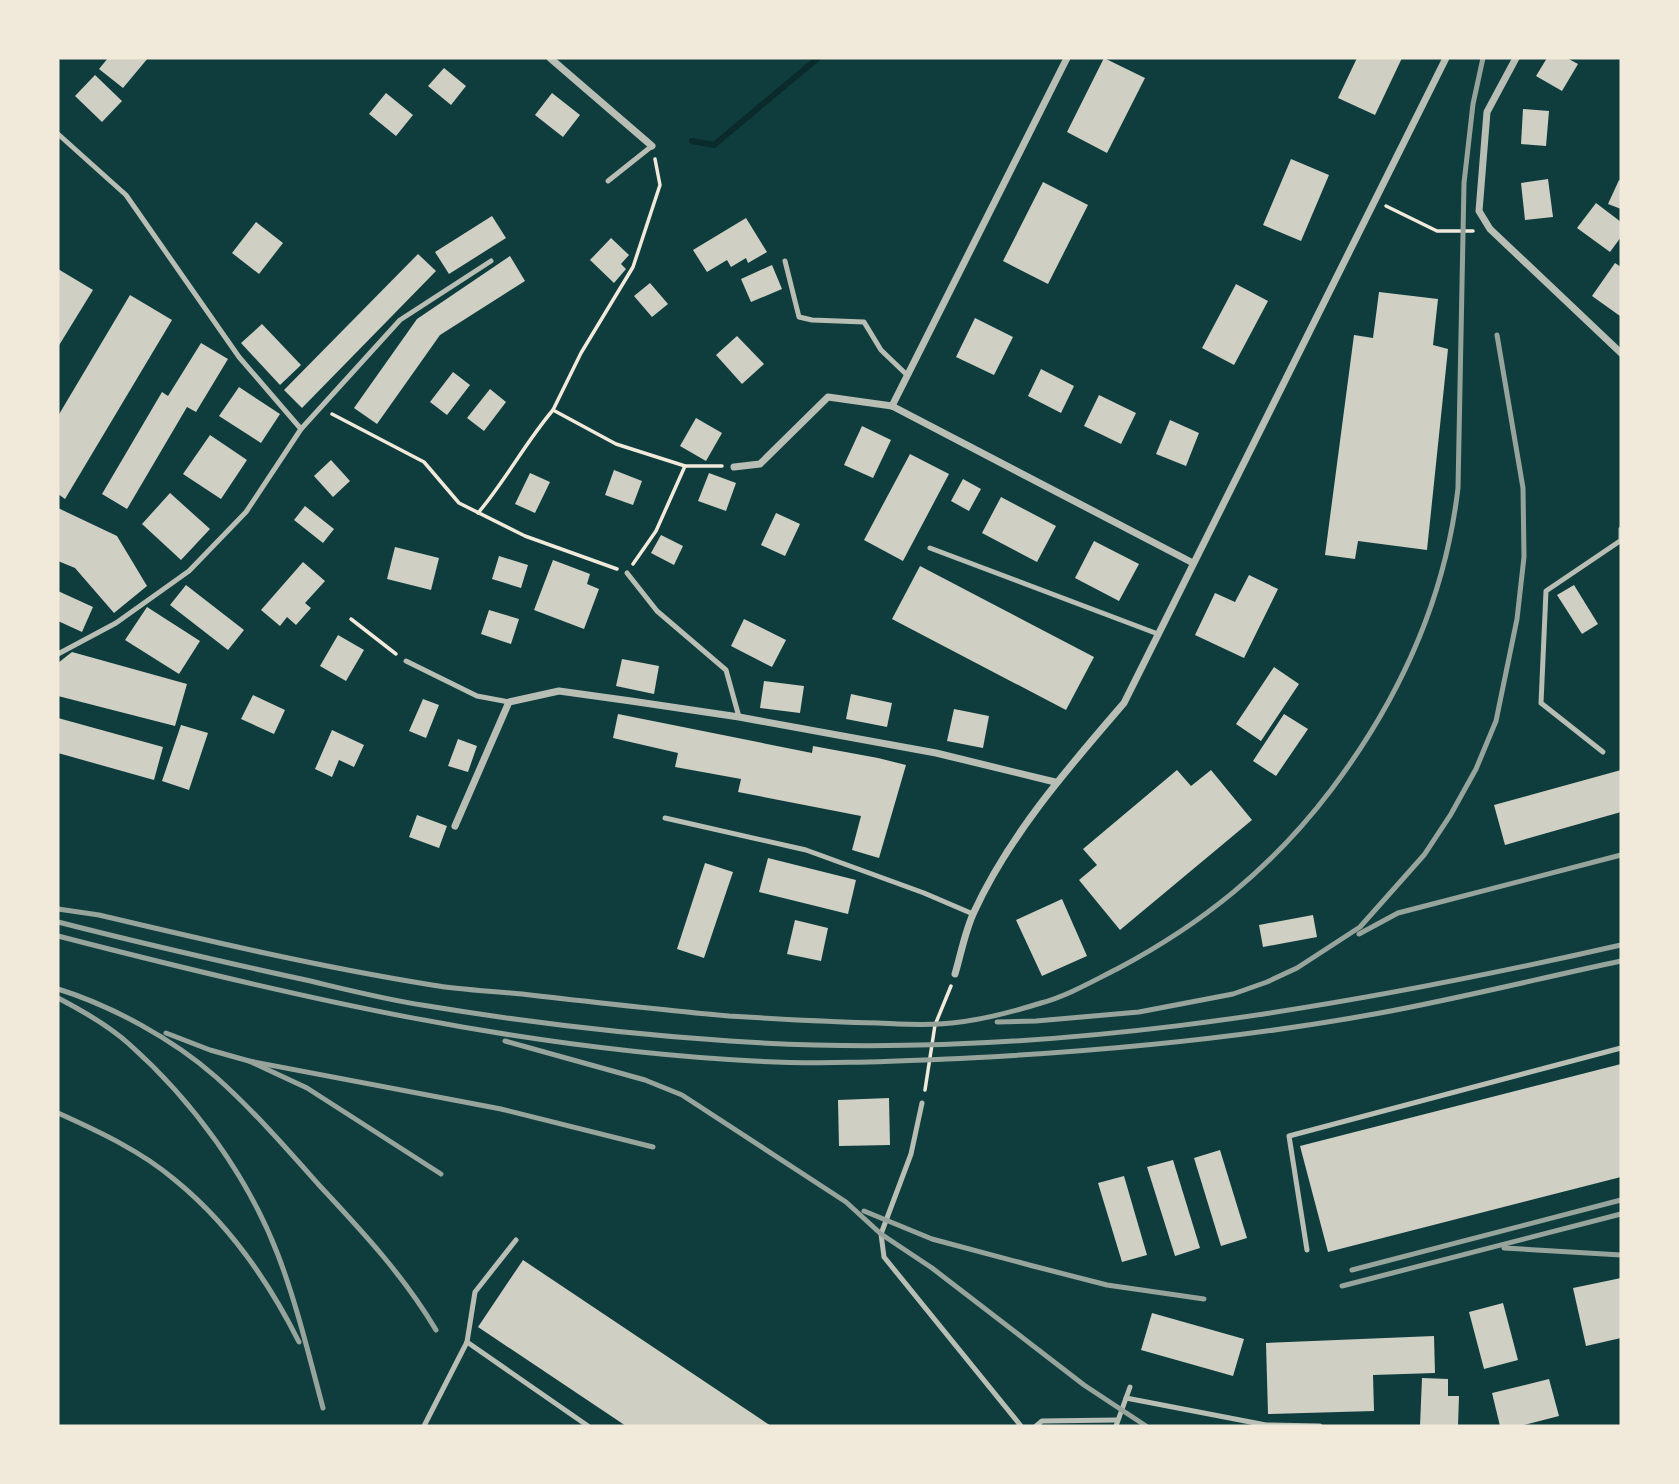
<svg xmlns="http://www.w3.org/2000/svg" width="1679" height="1484" viewBox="0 0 1679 1484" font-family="'Work Sans',sans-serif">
<rect width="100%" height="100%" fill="#0f3d3e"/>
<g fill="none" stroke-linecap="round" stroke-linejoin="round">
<path stroke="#0a2a2b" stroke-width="6" d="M692,141L714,145L818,58"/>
</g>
<g fill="#cfcfc3">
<path d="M108,58H148L123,88L99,69Z"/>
<path d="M1104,58L1145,78L1107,153L1067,132Z"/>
<path d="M1357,58H1402L1375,115L1338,98Z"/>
<path d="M1547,58H1567L1578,64L1562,91L1536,76Z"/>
<path d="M444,68L466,86L451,105L428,86Z"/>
<path d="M95,75L122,101L102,122L75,96Z"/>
<path d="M386,93L413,115L396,136L369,114Z"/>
<path d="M552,93L580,115L563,137L535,115Z"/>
<path d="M1523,109L1549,111L1546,146L1521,144Z"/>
<path d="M1291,159L1329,175L1301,241L1263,225Z"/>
<path d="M1548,179L1553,217L1525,220L1521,183Z"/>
<path d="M1619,180L1621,181V209L1608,204Z"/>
<path d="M1043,182L1088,205L1048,284L1003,261Z"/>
<path d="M1596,203L1621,222V237L1610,252L1577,228Z"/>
<path d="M492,216L506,238L449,274L435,252Z"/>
<path d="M746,218L767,252L748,263L746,258L731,267L727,260L707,272L693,250Z"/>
<path d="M256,222L283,243L259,274L232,253Z"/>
<path d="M611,238L629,255L621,264L626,269L614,283L590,260Z"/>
<path d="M418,254L436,271L302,408L284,390Z"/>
<path d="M510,256L525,281L440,335L377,424L354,408L417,319Z"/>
<path d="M1615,263L1621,267L1620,316L1592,296Z"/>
<path d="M772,265L782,289L751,302L741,279Z"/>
<path d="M58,269L93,290L58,347Z"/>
<path d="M650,283L668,304L652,317L634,296Z"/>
<path d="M1236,284L1268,301L1234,365L1202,348Z"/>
<path d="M1379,292L1438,299L1433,345L1448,349L1427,550L1358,541L1355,559L1325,555L1354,335L1373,338Z"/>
<path d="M130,295L172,320L65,499L58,494V416Z"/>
<path d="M975,318L1013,337L994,375L956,357Z"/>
<path d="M262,324L301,365L280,385L241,343Z"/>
<path d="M737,336L764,364L742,384L716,355Z"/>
<path d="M201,343L228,359L196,412L187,407L127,509L102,494L162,392L168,396Z"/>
<path d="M1041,369L1074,386L1061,413L1028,396Z"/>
<path d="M453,372L470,385L447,415L430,402Z"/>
<path d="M239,387L280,414L261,443L219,416Z"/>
<path d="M490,389L506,402L484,431L467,418Z"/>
<path d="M1099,395L1136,413L1121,444L1084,426Z"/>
<path d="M696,418L722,433L706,461L680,446Z"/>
<path d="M1170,420L1199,433L1186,466L1156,454Z"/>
<path d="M862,426L891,440L873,478L844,465Z"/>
<path d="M210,435L247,460L221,499L183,474Z"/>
<path d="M910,454L949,474L903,561L864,540Z"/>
<path d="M331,460L350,481L333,497L314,476Z"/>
<path d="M614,470L642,481L633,505L605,495Z"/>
<path d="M530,473L550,482L535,513L515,504Z"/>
<path d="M709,473L736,483L726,511L698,501Z"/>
<path d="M963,479L981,489L969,511L951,501Z"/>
<path d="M170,493L210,529L181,560L142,524Z"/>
<path d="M1001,497L1056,526L1037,562L982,533Z"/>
<path d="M305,506L334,529L323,543L294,520Z"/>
<path d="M58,508L117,536L147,586L114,613L75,568L58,561Z"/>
<path d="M776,513L800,524L785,556L761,545Z"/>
<path d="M661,535L683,546L674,565L651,553Z"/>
<path d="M1094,541L1139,564L1119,601L1075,578Z"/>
<path d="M395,547L439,558L431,590L387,579Z"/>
<path d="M499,556L528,565L521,588L492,579Z"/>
<path d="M553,560L590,574L587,584L599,589L584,629L534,610Z"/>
<path d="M303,562L325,581L305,603L311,608L296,625L287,617L280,626L261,610Z"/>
<path d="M920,566L1094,657L1066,710L892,619Z"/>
<path d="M1249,575L1278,589L1244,658L1195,635L1215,593L1235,602Z"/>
<path d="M186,585L244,630L228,650L170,605Z"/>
<path d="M1574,585L1598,624L1582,634L1557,595Z"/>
<path d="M58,591L93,607L82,632L58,621Z"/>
<path d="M147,607L200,641L179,674L125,640Z"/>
<path d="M489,610L519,619L511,644L481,634Z"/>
<path d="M744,619L786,640L772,667L731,646Z"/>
<path d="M338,635L364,650L346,681L320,666Z"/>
<path d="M72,652L187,684L175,726L58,696V663Z"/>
<path d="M622,659L659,666L654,694L616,686Z"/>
<path d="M1274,667L1299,684L1261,741L1236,724Z"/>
<path d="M764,681L804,686L800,713L760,708Z"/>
<path d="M851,694L892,703L887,727L846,719Z"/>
<path d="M253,695L285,710L274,734L241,719Z"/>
<path d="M423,699L439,705L426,738L409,731Z"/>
<path d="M954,709L989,716L983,748L947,741Z"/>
<path d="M618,714L812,753L813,746L878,758L906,765L879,858L852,850L861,816L738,792L741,779L675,767L678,753L613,738Z"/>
<path d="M1284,714L1308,729L1276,776L1253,761Z"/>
<path d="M58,718L163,747L154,780L58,753Z"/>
<path d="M181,725L208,733L189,790L162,781Z"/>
<path d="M332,730L364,745L354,767L339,760L332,777L315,769Z"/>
<path d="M458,739L477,746L468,772L448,766Z"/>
<path d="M1177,770L1191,786L1211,770L1252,820L1120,930L1079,880L1097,865L1083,849Z"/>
<path d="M1621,770V812L1505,845L1494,805Z"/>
<path d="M417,815L447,826L439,848L409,837Z"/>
<path d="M768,858L856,880L848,914L759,892Z"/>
<path d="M705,863L733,872L704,958L677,949Z"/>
<path d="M1062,899L1087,956L1042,976L1016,920Z"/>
<path d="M1313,915L1317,937L1263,947L1259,925Z"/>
<path d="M795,920L828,928L821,961L787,954Z"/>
<path d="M1621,1064V1177L1328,1252L1300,1146Z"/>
<path d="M889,1098L890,1145L839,1146L838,1100Z"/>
<path d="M1220,1150L1247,1238L1221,1246L1194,1158Z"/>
<path d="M1173,1160L1200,1248L1175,1256L1147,1167Z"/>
<path d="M1124,1176L1147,1255L1122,1262L1098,1183Z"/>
<path d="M523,1260L771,1426H626L478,1327Z"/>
<path d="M1621,1278V1338L1586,1346L1573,1288Z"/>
<path d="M1503,1303L1518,1360L1484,1369L1469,1312Z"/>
<path d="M1152,1313L1244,1339L1233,1376L1141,1350Z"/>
<path d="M1434,1336L1435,1373L1373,1375L1374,1411L1268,1414L1266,1343Z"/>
<path d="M1422,1378L1448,1379V1396H1459L1458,1426H1420Z"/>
<path d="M1549,1379L1559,1416L1520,1426H1500L1492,1393Z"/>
</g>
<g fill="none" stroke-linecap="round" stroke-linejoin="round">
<g stroke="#f1e9da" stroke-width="3.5">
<path d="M655,159L660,185L633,267L581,353L553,410L616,444L685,466H722"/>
<path d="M1386,206L1437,231H1473"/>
<path d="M332,414L424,462L459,503L525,536L617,569"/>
<path d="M478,513C506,480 525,443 553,410"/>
<path d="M633,564L656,531L685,466"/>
<path d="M351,619L396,654"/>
<path d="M925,1090L935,1025L951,986"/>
</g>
<g stroke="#b8beb3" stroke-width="5">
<path d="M58,134L126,195L239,357L301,429L400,320L491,261"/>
<path d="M608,181L652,146"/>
<path d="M785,261L799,317L812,320L864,322L881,350L907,375"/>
<path d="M1621,529V542"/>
<path d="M930,548L1158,634"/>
<path d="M627,573L657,611L726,670L739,717"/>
<path d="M58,654L116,623L189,571L246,512L301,429"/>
<path d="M406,661L477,696L509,702"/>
<path d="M1603,752L1541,703L1546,591L1620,541"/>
<path d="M665,818L806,850L924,893L973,914"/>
<path d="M922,1103L911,1154L881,1234L884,1257L1021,1426"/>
<path d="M1307,1250L1289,1136L1621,1048"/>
<path d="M467,1342L588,1426"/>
<path d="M1126,1398L1266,1425L1320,1426"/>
<path d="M424,1426L467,1342L475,1292L516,1240"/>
<path d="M1036,1426L1042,1421L1117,1420"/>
<path d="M1116,1426L1130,1387"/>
</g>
<g stroke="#b8beb3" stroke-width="7">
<path d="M550,58L652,146"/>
<path d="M1516,58L1487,112L1479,211L1490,229L1621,353"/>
<path d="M892,406L1067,58"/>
<path d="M734,467L760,464L828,397L892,406L1193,563"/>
<path d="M455,826L509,702L559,691L631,701L739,717L936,753L1055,782"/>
<path d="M955,974C961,954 965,931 974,912C1010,834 1068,768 1124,703L1446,58"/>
</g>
<g stroke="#97a49c" stroke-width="5">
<path d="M58,909L99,915C209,941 320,967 432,985C461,990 492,991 522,994C591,1002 660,1010 729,1016C778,1019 828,1022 878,1023C902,1024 928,1026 952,1023C982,1020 1012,1012 1041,1003C1067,996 1093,981 1117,969C1202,924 1272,868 1331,790C1399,700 1445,600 1458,488L1464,183L1473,104L1483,58"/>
<path d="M58,922C140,943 223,962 306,980C344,989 383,999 422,1005C524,1022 627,1034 730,1041C1030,1062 1330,1011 1621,945"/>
<path d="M1359,934L1398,913L1621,855"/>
<path d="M58,936C286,995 518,1049 754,1061C825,1065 898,1061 969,1058C1107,1051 1244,1038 1380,1013C1461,998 1541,978 1621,961"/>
<path d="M58,989C112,1006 173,1039 216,1077C253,1110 286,1148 319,1185C362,1231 404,1276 436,1330"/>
<path d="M58,998C83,1011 108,1025 129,1044C192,1100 248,1176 278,1255C297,1305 309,1356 323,1408"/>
<path d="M997,1022L1036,1021L1139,1012L1233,994L1267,982L1297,968L1360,927L1424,855L1451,814L1476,769L1496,721L1517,619L1524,557L1523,488L1497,335"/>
<path d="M166,1033L210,1050L249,1061L307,1088L441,1174"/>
<path d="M505,1041L645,1080L682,1095L846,1202L881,1234L932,1268L1084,1385L1146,1426"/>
<path d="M249,1061L501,1109L653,1147"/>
<path d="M58,1113C98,1131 141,1151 175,1180C229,1224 268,1280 299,1342"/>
<path d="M864,1211L932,1239L1033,1266L1107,1285L1204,1299"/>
<path d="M1504,1248L1621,1255"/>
<path d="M1352,1270L1621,1200"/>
<path d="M1342,1286L1621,1214"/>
</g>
</g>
<rect width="1679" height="1484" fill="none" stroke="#f1e9da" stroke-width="119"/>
</svg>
